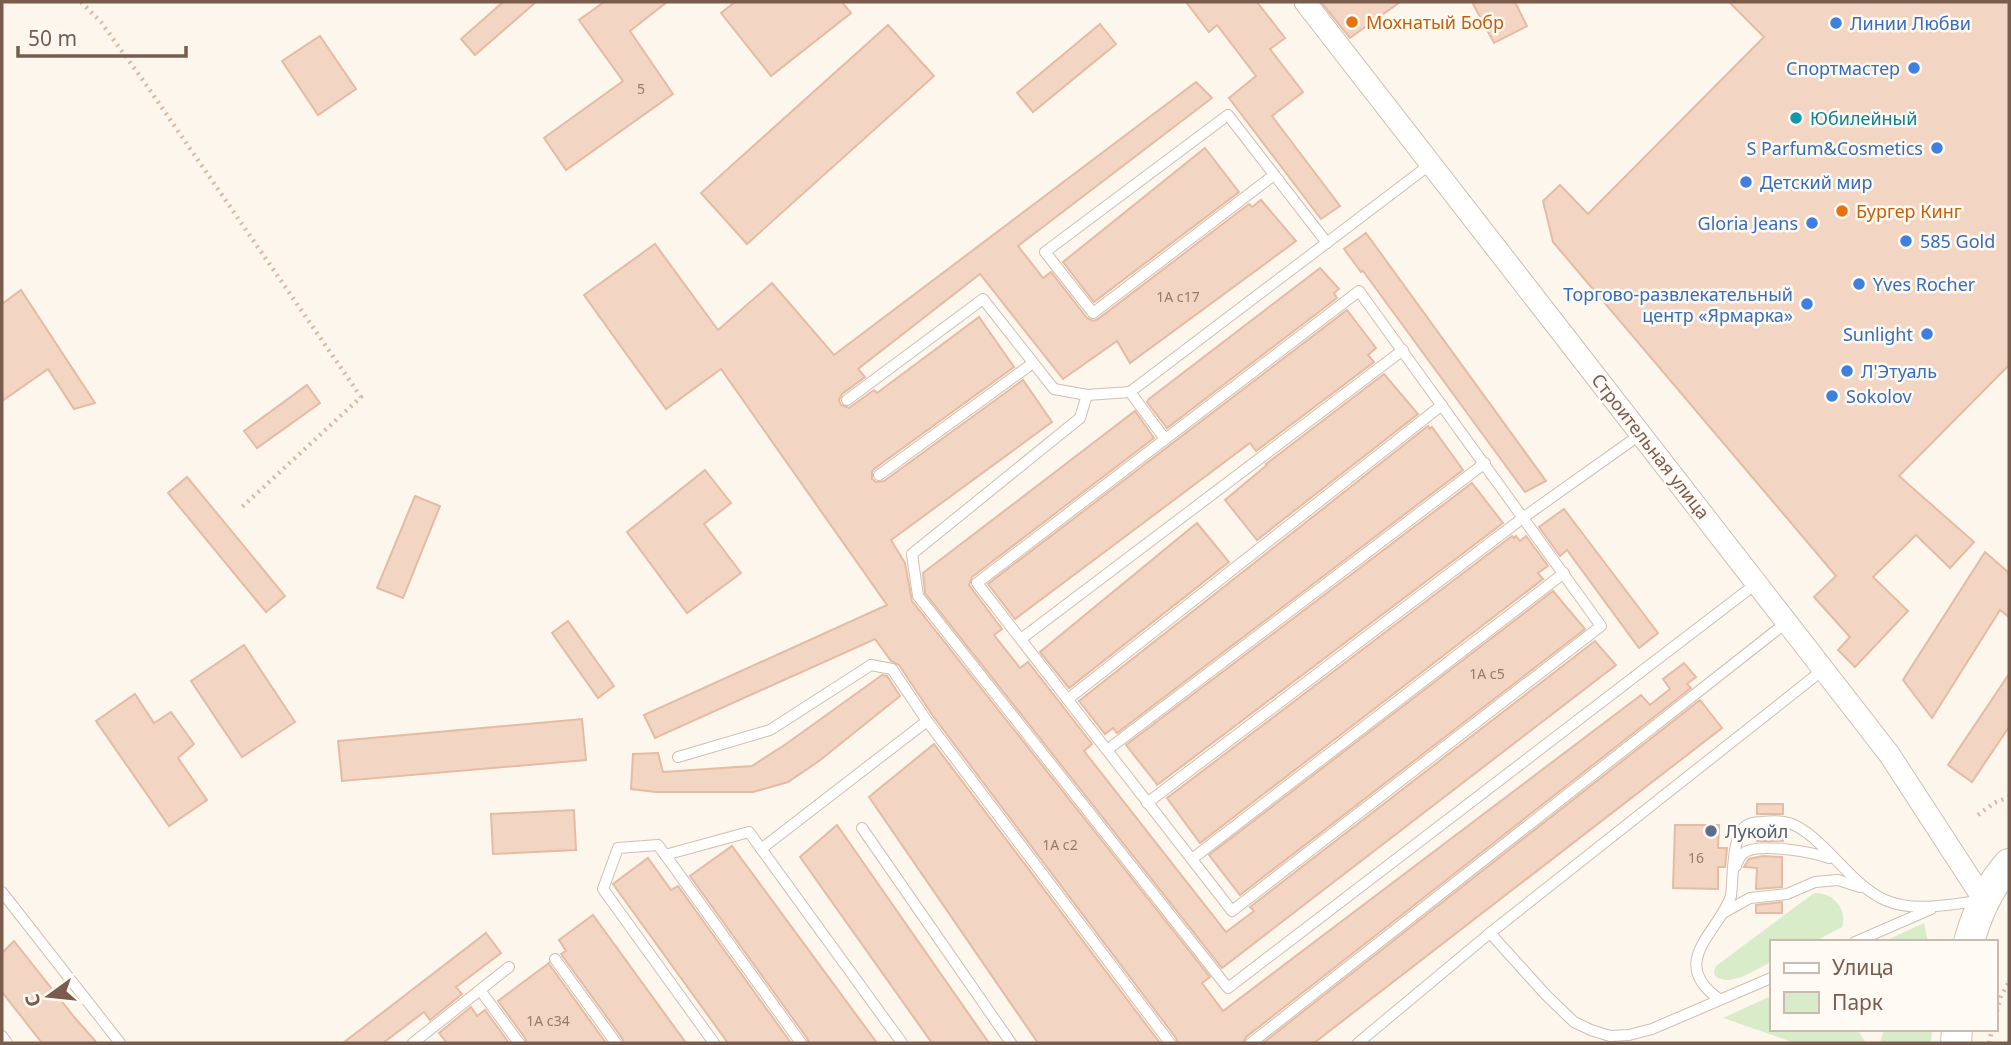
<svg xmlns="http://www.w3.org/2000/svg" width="2011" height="1045" viewBox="0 0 2011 1045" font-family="'Noto Sans',sans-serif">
<rect width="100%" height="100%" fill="#fdf6ec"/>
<g fill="#d8ecc9">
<path d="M1814,893C1832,892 1848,908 1842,927L1814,942H1771V962C1756,969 1731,988 1715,976L1714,971L1716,966Z"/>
<path d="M1924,923L1928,942H1883Z"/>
<path d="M1771,996V1029H1857L1866,1043H1795L1723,1018Z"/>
<path d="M1884,1029H1932L1931,1043H1880Z"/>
</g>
<g fill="#f3d5c3" stroke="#e6bba3" stroke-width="2">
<path d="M503,2H536L475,55L461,39Z"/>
<path d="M604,2H667L630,31L673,94L566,170L544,138L623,81L579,20Z"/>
<path d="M735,2H842L851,13L771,76L721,13Z"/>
<path d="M1186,2H1257L1285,38L1270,49L1303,92L1272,116L1340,206L1321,219L1229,98L1256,76L1217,25L1209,32Z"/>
<path d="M1321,2H1400L1350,38Z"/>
<path d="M1472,2H1515L1527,26L1494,43Z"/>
<path d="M1729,2H2009V365L1899,476L1974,542L1950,568L1916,535L1873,577L1908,611L1855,667L1838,650L1850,637L1814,597L1836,576L1553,242L1543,201L1560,185L1588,214L1764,37Z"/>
<path d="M1100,24L1116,44L1033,112L1017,93Z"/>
<path d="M888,25L934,76L747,244L701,193Z"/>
<path d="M320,36L356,89L318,115L282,61Z"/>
<path d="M1196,82L1212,98L1018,246L1043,278L1051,272L1087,318L1093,321L1098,319L1249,204L1252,207L1261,200L1296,241L1130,363L1117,341L1063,379L980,274L858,369L865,377L842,394L839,400L841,405L849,408L874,390L877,393L979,317L1014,367L874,469L872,472V479L876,482L884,481L1023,380L1052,422L891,540L905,563L912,601L1210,977L1202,983L1223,1011L1641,695L1650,705L1670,689L1663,679L1684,663L1696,677L1687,684L1691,688L1246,1037L1243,1043H1178L1176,1038L933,716L899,665L891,661L875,639L655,738L644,715L887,605L721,369L666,409L584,295L655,244L718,330L772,283L834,355Z"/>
<path d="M1205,148L1239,192L1094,302L1063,262Z"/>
<path d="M1366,233L1546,481L1525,492L1363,271L1361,272L1344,249Z"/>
<path d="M1320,268L1339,289L1334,293L1337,298L1167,428L1147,402L1149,399Z"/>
<path d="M21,290L95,403L74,409L48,369L2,401V304Z"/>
<path d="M1347,310L1376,348L1368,355L1374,362L1256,451L1250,443L1015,619L988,584Z"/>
<path d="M1384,374L1418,414L1257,540L1225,500L1267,465L1266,464Z"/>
<path d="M307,385L320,403L257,448L244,431Z"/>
<path d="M1135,411L1154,438L972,577L969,585L1002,629L994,635L1020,668L1028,662L1092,744L1084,751L1226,932L1254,911L1250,907L1595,641L1616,665L1222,968L925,593L923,573Z"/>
<path d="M1428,426L1430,429L1432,427L1463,470L1117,733L1113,728L1105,734L1079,701Z"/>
<path d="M705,470L731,503L704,524L741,573L687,613L627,532Z"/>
<path d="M187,477L285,596L266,612L168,493Z"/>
<path d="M1472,483L1503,523L1157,785L1156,783L1126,745Z"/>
<path d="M415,496L440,506L403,598L377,588Z"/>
<path d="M1564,509L1658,633L1639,648L1567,550L1560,556L1539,527Z"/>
<path d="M1197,523L1229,562L1069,688L1040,652Z"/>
<path d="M1512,536L1514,538L1516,536L1520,541L1526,536L1548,566L1538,573L1543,579L1200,843L1167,798Z"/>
<path d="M1985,552L2009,573V617L2000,610L1932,718L1903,680Z"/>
<path d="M1553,591L1585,629L1240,895L1209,855Z"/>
<path d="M568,621L614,686L598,698L552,633Z"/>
<path d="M244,645L295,722L242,757L191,681Z"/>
<path d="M2009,674V727L1972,782L1948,765Z"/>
<path d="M882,675L887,676L900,696L819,761L788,782L753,792H656L631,789L633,754L658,753L663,772L752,766L786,744Z"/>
<path d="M135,694L154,723L171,712L194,744L178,758L207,800L169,826L96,721Z"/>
<path d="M1700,700L1722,728L1314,1043H1263Z"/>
<path d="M582,719L586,760L342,781L338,741Z"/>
<path d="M934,744L1160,1043H1038L869,797Z"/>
<rect x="1757" y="804" width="26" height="10"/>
<path d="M574,810L576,850L493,854L491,814Z"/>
<path d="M837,825L989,1043H932L800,857Z"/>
<path d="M1675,825H1719L1718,848H1727L1725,867H1718V889L1673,888Z"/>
<path d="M1772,829L1783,830V841H1757V830Z"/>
<path d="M732,846L877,1043H809L807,1038L690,876Z"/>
<path d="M1763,856L1782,857V887L1756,889L1757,868L1744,867L1749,859Z"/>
<path d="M648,858L671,890L678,886L791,1043H728L613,884Z"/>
<path d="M1782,902V913H1756V905Z"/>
<path d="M593,915L686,1043H624L622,1038L561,954L566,951L559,940Z"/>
<path d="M486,933L501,953L456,987L462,994L430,1020L424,1012L383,1043H343Z"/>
<path d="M14,941L75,1018L97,1043H42L2,992V953Z"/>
<path d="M549,963V964L606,1043H527L525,1038L498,1001Z"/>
<path d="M471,1007L477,1016L485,1010L509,1043H447L439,1033Z"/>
</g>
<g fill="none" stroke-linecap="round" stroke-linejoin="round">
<g stroke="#d1beb0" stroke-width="12">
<g id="lane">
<path d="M1274,175L1093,313L1045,252L1228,115L1327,243"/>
<path d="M1359,291L1601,626L1232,911L977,583Z"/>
<path d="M1130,392L1165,439"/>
<path d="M1087,395L1080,418L912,554L918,596L1228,988L1757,583"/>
<path d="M847,400L983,299L1054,389L1087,395L1130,392L1432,163"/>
<path d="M879,475L1033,363"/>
<path d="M1021,639L1403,350"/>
<path d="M1068,699L1442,405"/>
<path d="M1107,750L1485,463"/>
<path d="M678,757L770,730L871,665L892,669L927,721"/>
<path d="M1147,803L1524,517L1641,434"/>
<path d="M862,828L1011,1043"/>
<path d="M761,849L927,721L1170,1043"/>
<path d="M665,855L749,832L902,1043"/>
<path d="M1192,859L1564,573"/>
<path d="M1736,866C1738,860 1740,855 1745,852C1762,843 1812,852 1829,858"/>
<path d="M2,892L120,1043"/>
<path d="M1723,913L1750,898L1787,894L1815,882L1838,880L1860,887"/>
<path d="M1490,933L1546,995L1574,1022L1591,1030L1610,1036L1629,1035L1652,1029L1771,978"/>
<path d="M1855,942L1931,909"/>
<path d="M555,959L616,1043"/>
<path d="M480,990L519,1043"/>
<path d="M1719,999C1667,962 1719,932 1731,896C1733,878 1732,855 1738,838C1742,825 1750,822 1762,822C1770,821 1781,821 1789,823C1822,834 1849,884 1885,900C1915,913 1949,904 1980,901"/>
<path d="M2,1036L7,1043"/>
<path d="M413,1043L509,967"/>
<path d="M714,1043L603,889L618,848L658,845L801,1043"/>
<path d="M1251,1043L1787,622"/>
<path d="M1358,1043L1490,933L1824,669"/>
</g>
</g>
<g stroke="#d1beb0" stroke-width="23">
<path id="street" d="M1305,2L1889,754L1984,900"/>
</g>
<g stroke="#d6c0b0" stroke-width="32">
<g id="secondary">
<path d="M1969,942C1977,913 1989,886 2009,864"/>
<path d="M1956,1043L1957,1029"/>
</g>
</g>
<g stroke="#d9b8a5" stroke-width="4.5" stroke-dasharray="2 5" stroke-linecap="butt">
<path d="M81,2L101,22L147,86L361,397L241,508"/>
<path d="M1978,815L1994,803L2009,797"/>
<path d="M1995,1018L2001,996L2009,982"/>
<path d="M1989,1043L1992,1029"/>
</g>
<use href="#lane" stroke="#fff" stroke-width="10"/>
<use href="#street" stroke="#fff" stroke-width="21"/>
<use href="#secondary" stroke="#fff" stroke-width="30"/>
</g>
<g fill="#e8710a" stroke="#fffaf3" stroke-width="2.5">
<circle cx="1352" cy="22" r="7"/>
<circle cx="1842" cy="211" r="7"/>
</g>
<g fill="#3f7fe0" stroke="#fffaf3" stroke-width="2.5">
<circle cx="1836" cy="23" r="7"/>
<circle cx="1914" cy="68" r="7"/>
<circle cx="1937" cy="148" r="7"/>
<circle cx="1746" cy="182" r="7"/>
<circle cx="1812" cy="223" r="7"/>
<circle cx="1906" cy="241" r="7"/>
<circle cx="1859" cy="284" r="7"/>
<circle cx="1807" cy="304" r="7"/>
<circle cx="1927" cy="334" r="7"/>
<circle cx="1847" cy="371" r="7"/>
<circle cx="1832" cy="396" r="7"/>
</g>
<circle fill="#0f9aa8" stroke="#fffaf3" stroke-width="2.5" cx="1796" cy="118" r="7"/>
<circle fill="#5c6f8a" stroke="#fffaf3" stroke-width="2.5" cx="1711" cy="831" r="7"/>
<g text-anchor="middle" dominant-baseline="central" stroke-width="5" stroke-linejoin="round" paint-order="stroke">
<g font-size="14" fill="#987a6a">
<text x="641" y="88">5</text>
<text x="1178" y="296">1А с17</text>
<text x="1487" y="673">1А с5</text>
<text x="1060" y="844">1А с2</text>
<text x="1696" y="857">16</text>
<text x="548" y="1020">1А с34</text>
</g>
<g font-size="18" fill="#c56008" stroke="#fffaf3" text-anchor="start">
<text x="1366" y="22">Мохнатый Бобр</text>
<text x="1856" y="211">Бургер Кинг</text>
</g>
<g font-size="18" fill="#366cbe" stroke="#fffaf3" text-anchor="start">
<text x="1850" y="23">Линии Любви</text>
<text x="1900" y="68" text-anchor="end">Спортмастер</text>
<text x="1923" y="148" text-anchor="end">S Parfum&amp;Cosmetics</text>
<text x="1760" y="182">Детский мир</text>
<text x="1798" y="223" text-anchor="end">Gloria Jeans</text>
<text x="1920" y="241">585 Gold</text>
<text x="1873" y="284">Yves Rocher</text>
<text x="1793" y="294" text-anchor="end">Торгово-развлекательный<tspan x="1793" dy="21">центр «Ярмарка»</tspan></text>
<text x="1913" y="334" text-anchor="end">Sunlight</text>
<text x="1861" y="371">Л'Этуаль</text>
<text x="1846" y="396">Sokolov</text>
</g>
<g font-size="18" fill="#0d838f" stroke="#fffaf3" text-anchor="start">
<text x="1810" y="118">Юбилейный</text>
</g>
<g font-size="18" fill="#7a5c4d" stroke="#fffaf3">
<text transform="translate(1651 446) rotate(52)">Строительная улица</text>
</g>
<g font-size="18" fill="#4e5e75" stroke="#fffaf3" text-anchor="start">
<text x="1725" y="831">Лукойл</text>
</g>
</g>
<rect width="2011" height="1045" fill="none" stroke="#7a5c4d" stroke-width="7"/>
<rect x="1770" y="940" width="228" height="91" fill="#fffaf3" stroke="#cabbb1" stroke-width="2"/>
<rect x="1784" y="963" width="35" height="10" fill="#ffffff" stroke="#cabbb1" stroke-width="2"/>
<text x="1832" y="975" font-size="21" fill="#7a5c4d">Улица</text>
<rect x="1784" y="992" width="35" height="21" fill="#d8ecc9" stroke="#cabbb1" stroke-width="2"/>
<text x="1832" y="1010" font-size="21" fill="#7a5c4d">Парк</text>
<g transform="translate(49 996) rotate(255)" stroke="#fffaf3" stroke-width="5" paint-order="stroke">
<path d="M0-5L12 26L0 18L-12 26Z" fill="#7a5c4d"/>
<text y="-10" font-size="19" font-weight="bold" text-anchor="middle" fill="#7a5c4d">С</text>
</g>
<path d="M18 46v10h168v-10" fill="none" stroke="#7a5c4d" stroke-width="3.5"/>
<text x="28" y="46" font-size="21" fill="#7a5c4d" stroke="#fffaf3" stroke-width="5" paint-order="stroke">50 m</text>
</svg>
